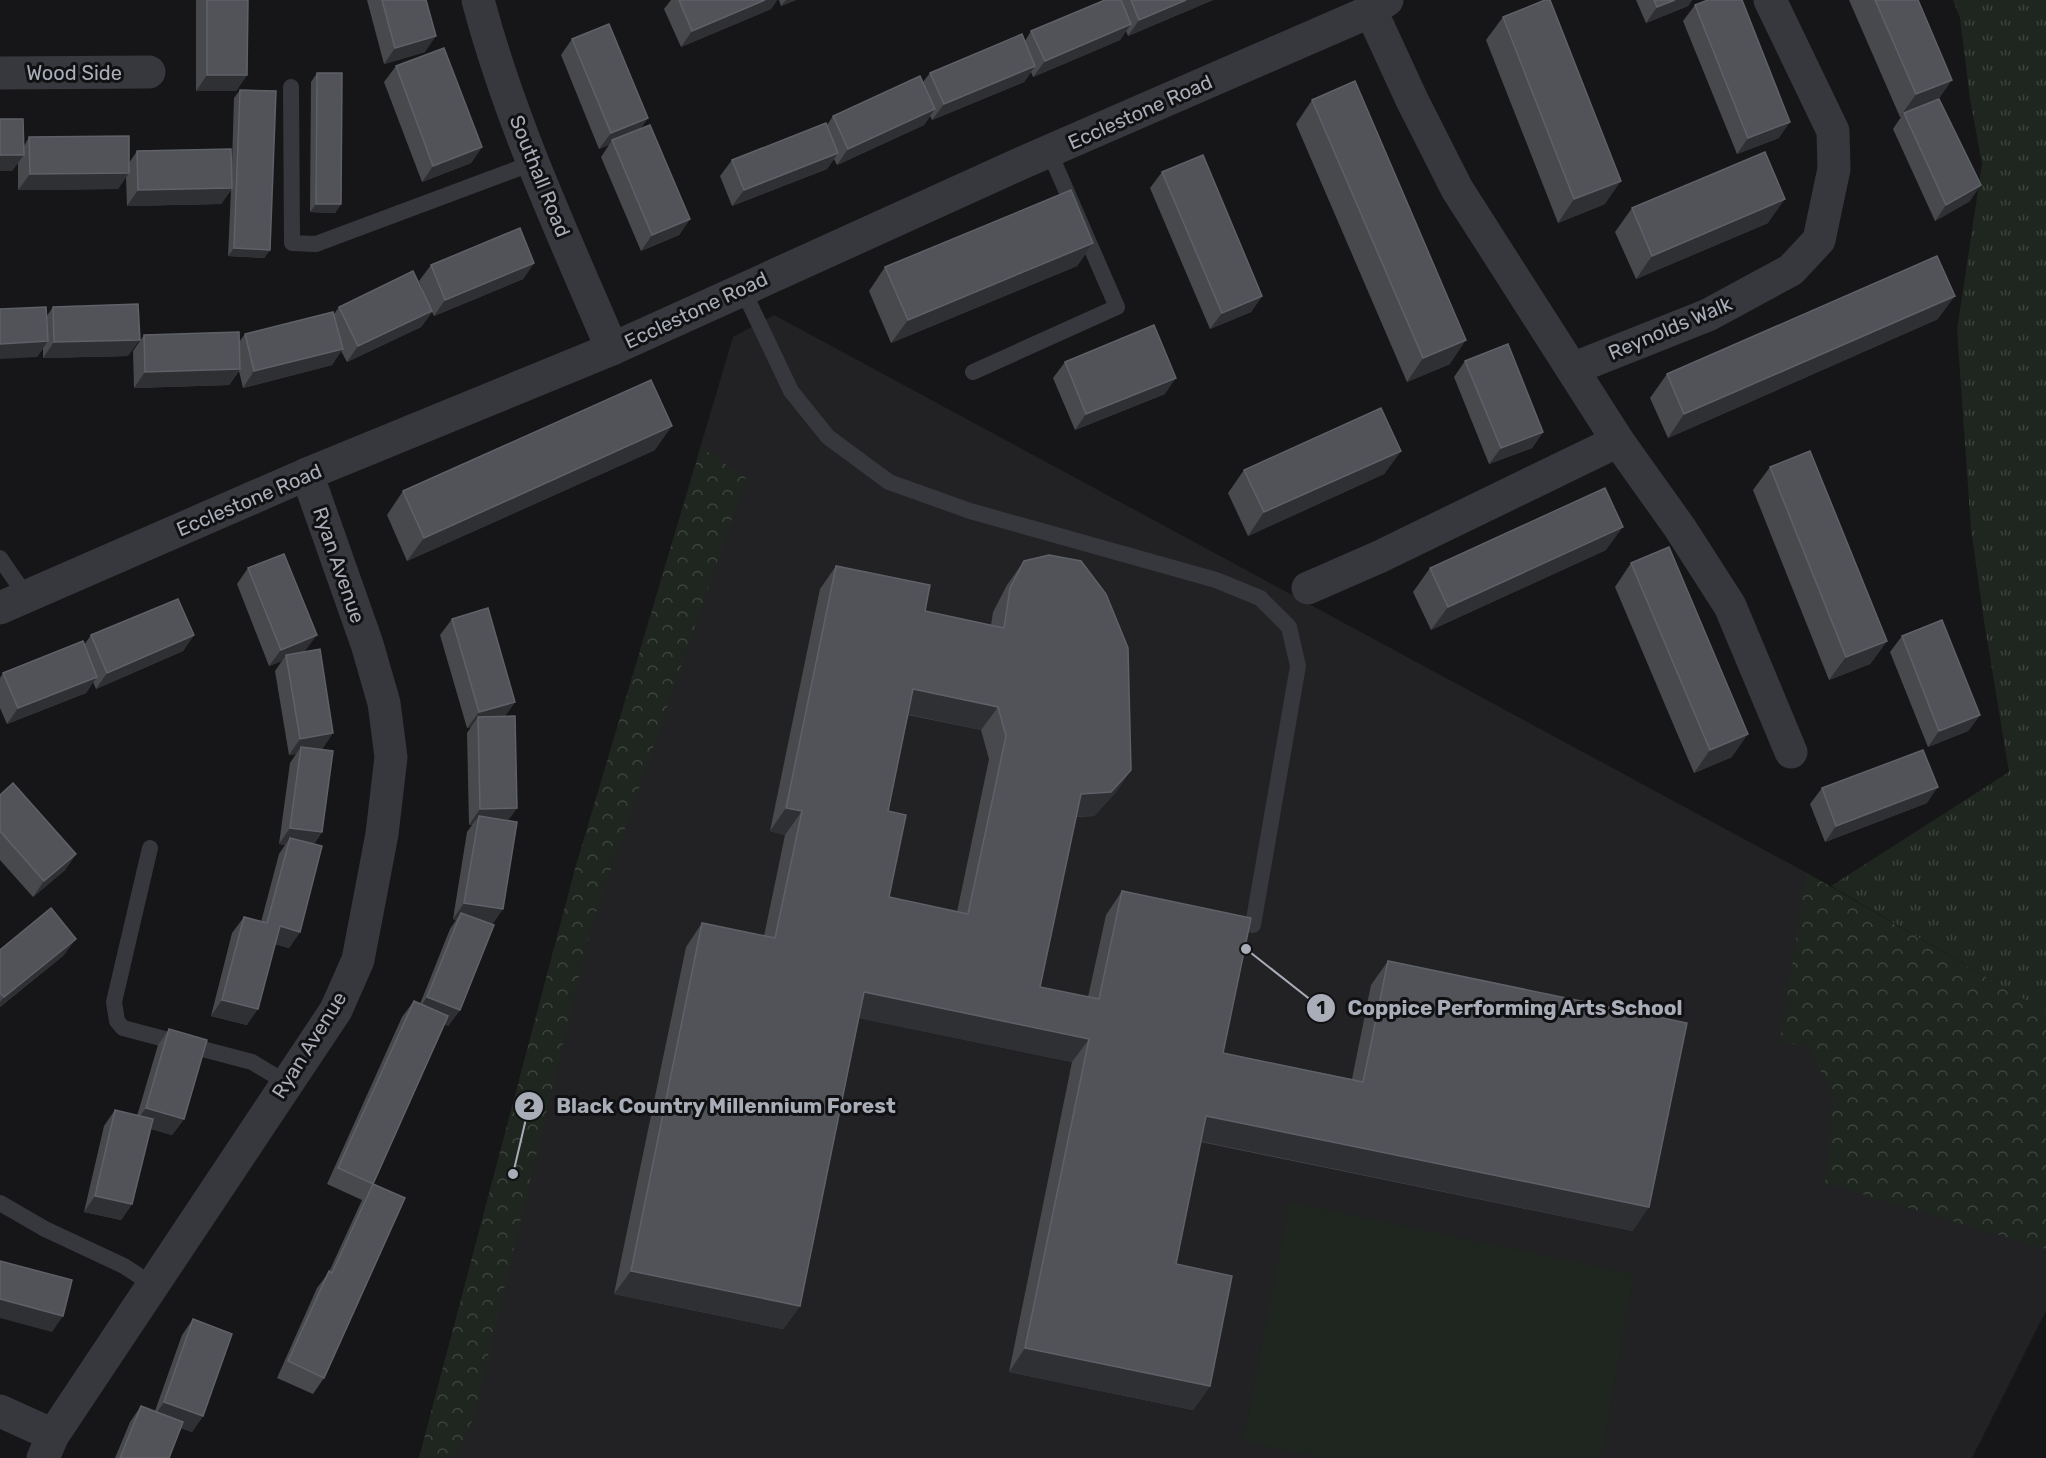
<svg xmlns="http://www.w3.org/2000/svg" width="2046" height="1458" viewBox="0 0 2046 1458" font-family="Rubik,sans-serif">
<defs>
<pattern id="forest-crowns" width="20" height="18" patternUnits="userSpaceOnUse" patternTransform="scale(1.5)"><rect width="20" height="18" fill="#1e261f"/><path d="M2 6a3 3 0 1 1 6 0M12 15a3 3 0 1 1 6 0" fill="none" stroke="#3c433d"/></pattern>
<pattern id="park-tufts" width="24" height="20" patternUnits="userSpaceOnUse" patternTransform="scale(1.5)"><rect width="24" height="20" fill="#1e261f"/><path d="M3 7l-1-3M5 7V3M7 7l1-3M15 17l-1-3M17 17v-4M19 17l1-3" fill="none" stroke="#3c433d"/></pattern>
</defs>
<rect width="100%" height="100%" fill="#161618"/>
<path fill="#222225" d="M774,315L1807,873L2046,1012V1311L1972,1458H419L575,869L733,337Z"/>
<g fill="url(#forest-crowns)">
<path d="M701,447L746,478L590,930L473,1419L455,1458H419L575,869Z"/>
<path d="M1807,873L2046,1012V1249L1825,1183L1834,1096L1808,1047L1780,1041Z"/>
</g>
<path fill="url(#park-tufts)" d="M1953,0H2046V1012L1831,886L2009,772L1984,621L1971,529L1957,330L1982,164L1970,99L1960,18Z"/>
<path fill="#1e261f" d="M1290,1202L1634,1274L1601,1458H1323L1243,1441Z"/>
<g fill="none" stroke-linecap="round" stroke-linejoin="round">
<g stroke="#37383d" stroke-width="16">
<path d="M291,87L292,243L316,244L533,163"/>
<path d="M743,290L791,391L828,437L889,482L970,511L1216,580L1260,598L1289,627L1298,666L1253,925"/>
<path d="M973,372L1117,307L1049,151"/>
<path d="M0,558L26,596"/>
<path d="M150,848L114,1002L117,1021L123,1028L252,1062L287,1083"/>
<path d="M0,1203L45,1229L124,1266L153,1285"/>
</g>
<g stroke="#37383d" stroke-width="33">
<path d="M478,0C510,121 563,234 612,349"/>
<path d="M1371,11L1412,100L1457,189L1618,441L1680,528L1730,606L1791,752"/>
<path d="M0,73L149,72"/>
<path d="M1572,369L1708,315L1791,270L1819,240L1834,169L1833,131L1770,0"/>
<path d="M1308,588L1379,557L1618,441"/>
<path d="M0,608L307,474L612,349L1024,162L1371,11L1387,0"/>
<path d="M0,1411L53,1435"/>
<path d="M43,1458L53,1435L336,1010L358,960L382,834L391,757L384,703L367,644L307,474"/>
</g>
</g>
<g fill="#47494d" fill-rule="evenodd">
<path d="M196,0H248L247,75L236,91H196Z"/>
<path d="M367,0H426L425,52L384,64Z"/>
<path d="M671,0H777L771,9L681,47L664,9Z"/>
<path d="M779,0H796L781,6Z"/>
<path d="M1105,0H1213L1128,36L1126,31L1120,40L1033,77L1031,72L1024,82L932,120L930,116L924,125L837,165L834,159L827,169L732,206L720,176L732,160L827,125L833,116L923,82L930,73L1025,41L1031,31Z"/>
<path d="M1636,0H1692L1688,6L1646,23Z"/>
<path d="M1849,0H1918L1939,99L1970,201L1935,221L1893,129L1901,117H1900Z"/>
<path d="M1695,5L1779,138L1737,154L1683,21Z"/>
<path d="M1503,17L1605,204L1558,223L1486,40Z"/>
<path d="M572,39L648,118L640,129L690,219L679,235L641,251L601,157L609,145L599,149L561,55Z"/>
<path d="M396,66L482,147L471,163L422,182L384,82Z"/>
<path d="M317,73L341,204L335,213L310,212L311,82Z"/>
<path d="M240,90L270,250L264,258L228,256L231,190L221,204L127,206L126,177L118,189L18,190V162L12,171H0V119L24,146L29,137L129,163L137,151L232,162L234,98Z"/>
<path d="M1312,100L1450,364L1407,382L1296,124Z"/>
<path d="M1162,172L1262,296L1251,312L1210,329L1150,188Z"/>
<path d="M1632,208L1768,223L1636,279L1615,232Z"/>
<path d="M1093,243L1077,266L891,343L869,291L885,267Z"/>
<path d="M534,263L523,279L434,316L432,312L421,327L347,362L341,351L332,365L243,388L239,371L229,385L134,388L133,351L144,335L239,342L245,334L334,314L339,307L429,306L419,281L431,265Z"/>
<path d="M53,307L128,356L43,358V348L37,357L46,317Z"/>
<path d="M1938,319L1668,438L1650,398L1667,374Z"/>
<path d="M1465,361L1543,432L1532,448L1489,464L1454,377Z"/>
<path d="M1065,362L1165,394L1075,430L1053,378Z"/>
<path d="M655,450L407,561L387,515L403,491Z"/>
<path d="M1401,451L1384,474L1248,536L1228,493L1244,470Z"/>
<path d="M1770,467L1887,641L1870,664L1829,680L1753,490Z"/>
<path d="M1606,550L1431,630L1413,592L1430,568Z"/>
<path d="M1024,561L1131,770L1115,793L1094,816L1076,817L1040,987L1088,997L1106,915L1122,891L1223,1053L1352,1079L1371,985L1388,961L1633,1231L1201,1142L1176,1264L1210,1386L1193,1410L1009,1372L1072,1062L859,1018L800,1306L783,1329L614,1294L686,947L702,923L764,936L785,835L770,831L820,589L836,566L925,611L991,625L993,612L1007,585ZM908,715L981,730L989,759L957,912L889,897L888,811Z"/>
<path d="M1631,563L1732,757L1694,773L1615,587Z"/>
<path d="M248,568L305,651L322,749V832L314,844L300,932L289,948L275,944L247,1025L211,1016L232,933L244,917L261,922L279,854L285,845L279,844L290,763L296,754L289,755L275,671L282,661L269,666L237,584Z"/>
<path d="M452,619L515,702L505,716L517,808L508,820L492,925L460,1010L448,1026L445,1024L373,1184L324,1378L313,1394L277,1378L317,1288L329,1272L362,1200L327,1184L402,1017L414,1001L420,1004L450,929L456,920L453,919L467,832L472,825H469L467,733L471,727L467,728L440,635Z"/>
<path d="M91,635H194L183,651L96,689L93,682L86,693L7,724L0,708V678L3,673L84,645Z"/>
<path d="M1902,636L1980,715L1968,731L1928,747L1890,652Z"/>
<path d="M1822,788L1927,803L1825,842L1810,804Z"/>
<path d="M0,795L76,854L65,870L33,897L0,860Z"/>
<path d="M0,950L64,955L0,1007Z"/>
<path d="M169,1029L184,1119L172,1135L151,1129L132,1204L121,1220L84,1212L104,1126L115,1110L137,1116L158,1045Z"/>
<path d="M193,1319L203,1416L192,1432L181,1428L169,1458H115L130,1422L141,1406L155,1411L182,1335Z"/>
</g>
<g fill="#2f3033">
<path d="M765,0H777L771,9L681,47L692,31Z"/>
<path d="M786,0H796L781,6Z"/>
<path d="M1186,0H1213L1128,36L1139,20Z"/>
<path d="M1675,0H1692L1688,6L1646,23L1657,7Z"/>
<path d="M1131,24L1120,40L1033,77L1045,61Z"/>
<path d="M436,36L425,52L384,64L395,48Z"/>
<path d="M1035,66L1024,82L932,120L944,104Z"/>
<path d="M207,75H247L236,91H196Z"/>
<path d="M1952,80L1936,103L1904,113L1900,117L1916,94Z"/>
<path d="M935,109L924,125L837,165L848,149Z"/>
<path d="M648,118L636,134L612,140L609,145L599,149L611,133Z"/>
<path d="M1790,122L1779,138L1737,154L1748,138Z"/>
<path d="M482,147L471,163L422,182L433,166Z"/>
<path d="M838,153L827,169L732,206L744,190Z"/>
<path d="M0,155H24L12,171H0Z"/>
<path d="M129,173L118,189L18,190L30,174Z"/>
<path d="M1621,181L1605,204L1558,223L1574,199Z"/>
<path d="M1981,185L1970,201L1935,221L1946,205Z"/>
<path d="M232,188L221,204L127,206L138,190Z"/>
<path d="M1785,199L1768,223L1636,279L1652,256Z"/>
<path d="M316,204H341L335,213L310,212Z"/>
<path d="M690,219L679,235L641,251L652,235Z"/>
<path d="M1093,243L1077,266L891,343L908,320Z"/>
<path d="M234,248L270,250L264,258L228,256Z"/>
<path d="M534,263L523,279L434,316L445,300Z"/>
<path d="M1262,296L1251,312L1210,329L1222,313Z"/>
<path d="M1955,296L1938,319L1668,438L1684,414Z"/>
<path d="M432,311L421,327L347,362L358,346Z"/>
<path d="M140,340L128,356L43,358L54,342Z"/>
<path d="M1466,340L1450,364L1407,382L1423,358Z"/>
<path d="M48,341L37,357L0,359V344Z"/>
<path d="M343,349L332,365L243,388L254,371Z"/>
<path d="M240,369L229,385L134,388L145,372Z"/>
<path d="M1176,378L1165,394L1075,430L1086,414Z"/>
<path d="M672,426L655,450L407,561L424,538Z"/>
<path d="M1543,432L1532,448L1489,464L1501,448Z"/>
<path d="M1401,451L1384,474L1248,536L1264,512Z"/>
<path d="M1623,527L1606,550L1431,630L1448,607Z"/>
<path d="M194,635L183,651L96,689L107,673Z"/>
<path d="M317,635L305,651L286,655L282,661L269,666L281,650Z"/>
<path d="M1887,641L1870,664L1829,680L1846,657Z"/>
<path d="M97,677L86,693L7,724L18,708Z"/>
<path d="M913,689L998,707L981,730L897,712Z"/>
<path d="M515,702L504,718L478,717L471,727L467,728L479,712Z"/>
<path d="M1980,715L1968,731L1928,747L1939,731Z"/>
<path d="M333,733L322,750L301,747L296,754L289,755L300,739Z"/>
<path d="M1748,734L1732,757L1694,773L1710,750Z"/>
<path d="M1131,770L1115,793L1094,816L1064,817L1081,794Z"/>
<path d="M1938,787L1927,803L1825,842L1836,826Z"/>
<path d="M517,808L505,824L479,816L472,825H469L480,809Z"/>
<path d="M786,808L802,811L785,835L770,831Z"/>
<path d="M290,828L322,832L311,848L290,838L285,845L279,844Z"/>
<path d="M76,854L65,870L33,897L44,881Z"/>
<path d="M464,903L503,909L492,925L461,913L456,920L453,919Z"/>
<path d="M280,926L300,932L289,948L269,942Z"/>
<path d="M76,939L64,955L0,1007V1002L4,997Z"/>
<path d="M864,992L1089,1039L1072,1062L848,1016Z"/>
<path d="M427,997L460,1010L448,1026L416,1013Z"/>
<path d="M222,1000L258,1009L247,1025L211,1016Z"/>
<path d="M146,1108L184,1119L172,1135L134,1124Z"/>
<path d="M1206,1116L1649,1207L1633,1231L1190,1139Z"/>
<path d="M95,1196L132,1204L121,1220L84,1212Z"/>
<path d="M631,1271L800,1306L783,1329L614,1294Z"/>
<path d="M0,1299L63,1316L52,1332L0,1318Z"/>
<path d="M1025,1348L1210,1386L1193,1410L1009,1372Z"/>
<path d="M164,1402L203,1416L192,1432L153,1418Z"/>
</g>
<g fill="#525359" stroke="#5f6168" stroke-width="1.5" fill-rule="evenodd">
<path d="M207,0H248L247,75H207Z"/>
<path d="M382,0H426L436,36L395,48Z"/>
<path d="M679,0H765L692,31Z"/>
<path d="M1105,0H1121L1131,24L1045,61L1031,31Z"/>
<path d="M1131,0H1186L1139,20Z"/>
<path d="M1545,0H1550L1621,181L1574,199L1503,17Z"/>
<path d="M1654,0H1675L1657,7Z"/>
<path d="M1708,0H1742L1790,122L1748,138L1695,5Z"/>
<path d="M1875,0H1918L1952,80L1916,94Z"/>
<path d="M609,24L648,118L611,133L572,39Z"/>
<path d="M1022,34L1035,66L944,104L930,73Z"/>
<path d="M444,48L482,147L433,166L396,66Z"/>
<path d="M317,73H342L341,204H316Z"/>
<path d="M920,76L935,109L848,149L833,116Z"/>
<path d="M1355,81L1466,340L1423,358L1312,100Z"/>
<path d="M240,90L276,91L270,250L234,248Z"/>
<path d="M1939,99L1981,185L1946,205L1904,113Z"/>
<path d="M0,119H23L24,155H0Z"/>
<path d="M826,123L838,153L744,190L732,160Z"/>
<path d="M650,125L690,219L652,235L612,140Z"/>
<path d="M129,136V173L30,174L29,137Z"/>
<path d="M231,149L232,188L138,190L137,151Z"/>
<path d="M1765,152L1785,199L1652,256L1632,208Z"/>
<path d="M1203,155L1262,296L1222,313L1162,172Z"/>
<path d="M1071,190L1093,243L908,320L885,267Z"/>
<path d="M520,228L534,263L445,300L431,265Z"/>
<path d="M1937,256L1955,296L1684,414L1667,374Z"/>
<path d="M413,271L432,311L358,346L339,307Z"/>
<path d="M138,304L140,340L54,342L53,307Z"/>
<path d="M46,307L48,341L0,344V309Z"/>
<path d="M333,312L343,349L254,371L245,334Z"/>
<path d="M1154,325L1176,378L1086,414L1065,362Z"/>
<path d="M239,332L240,369L145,372L144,335Z"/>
<path d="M1508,344L1543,432L1501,448L1465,361Z"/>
<path d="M651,380L672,426L424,538L403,491Z"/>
<path d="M1381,408L1401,451L1264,512L1244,470Z"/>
<path d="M1810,451L1887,641L1846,657L1770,467Z"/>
<path d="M1605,488L1623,527L1448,607L1430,568Z"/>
<path d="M1669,547L1748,734L1710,750L1631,563Z"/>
<path d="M284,554L317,635L281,650L248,568Z"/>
<path d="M1049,555L1081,561L1106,594L1128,648L1131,770L1111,792L1081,794L1040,987L1099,999L1122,891L1251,918L1223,1053L1363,1082L1388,961L1687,1023L1649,1207L1206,1116L1176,1264L1232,1276L1210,1386L1025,1348L1089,1039L864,992L800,1306L631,1271L702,923L775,938L802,811L786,808L836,566L930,585L925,611L1004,628L1010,588L1024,561ZM913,689L998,707L1006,736L968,914L889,897L906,815L888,811Z"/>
<path d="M178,599L194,635L107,673L91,635Z"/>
<path d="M488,608L515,702L479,712L452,619Z"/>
<path d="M1942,620L1980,715L1939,731L1902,636Z"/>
<path d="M83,641L97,677L18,708L3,673Z"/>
<path d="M320,649L333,733L300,739L286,655Z"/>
<path d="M515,716L517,808L480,809L478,717Z"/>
<path d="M301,747L333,751L322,832L290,828Z"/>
<path d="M1923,750L1938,787L1836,826L1822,788Z"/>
<path d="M13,783L76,854L44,881L0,831V795Z"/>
<path d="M479,816L517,822L503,909L464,903Z"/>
<path d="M290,838L322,846L300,932L280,926L258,1009L222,1000L244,917L267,923Z"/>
<path d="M51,908L76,939L4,997L0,993V950Z"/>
<path d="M461,913L494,925L460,1010L427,997Z"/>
<path d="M414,1001L448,1016L373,1184L338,1168Z"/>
<path d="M169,1029L207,1040L184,1119L146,1108Z"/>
<path d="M115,1110L153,1119L132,1204L95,1196Z"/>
<path d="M373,1184L405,1198L324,1378L288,1361L329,1271L332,1273Z"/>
<path d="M0,1261L72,1280L63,1316L0,1299Z"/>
<path d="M193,1319L232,1334L203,1416L164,1402Z"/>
<path d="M141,1406L183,1422L169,1458H120Z"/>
</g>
<g text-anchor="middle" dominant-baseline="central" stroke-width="6" stroke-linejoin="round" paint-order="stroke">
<g font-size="20" fill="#a8adb8" stroke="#111113">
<text x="74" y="73">Wood Side</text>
<text transform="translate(1140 112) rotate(-24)">Ecclestone Road</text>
<text transform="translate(540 176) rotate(68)">Southall Road</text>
<text transform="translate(696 310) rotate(-25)">Ecclestone Road</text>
<text transform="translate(1670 328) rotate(-23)">Reynolds Walk</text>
<text transform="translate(249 500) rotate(-23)">Ecclestone Road</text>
<text transform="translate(339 565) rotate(71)">Ryan Avenue</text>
<text transform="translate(309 1045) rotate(-58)">Ryan Avenue</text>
</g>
</g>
<path fill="none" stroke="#a8adb8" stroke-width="2" d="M1246 949L1321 1008M513 1174L529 1106"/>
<g fill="#a8adb8" stroke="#111113" stroke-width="2">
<circle cx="1246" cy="949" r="6"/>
<circle cx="513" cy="1174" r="6"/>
<circle cx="1321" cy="1008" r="15"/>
<circle cx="529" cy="1106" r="15"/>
</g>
<g font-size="18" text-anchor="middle" font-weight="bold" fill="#111">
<text x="1321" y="1014">1</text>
<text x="529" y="1112">2</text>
</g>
<g font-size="21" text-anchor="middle" font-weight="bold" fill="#a8adb8" stroke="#111113" stroke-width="6" stroke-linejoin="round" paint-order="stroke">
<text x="1515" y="1015">Coppice Performing Arts School</text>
<text x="726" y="1113">Black Country Millennium Forest</text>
</g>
</svg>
